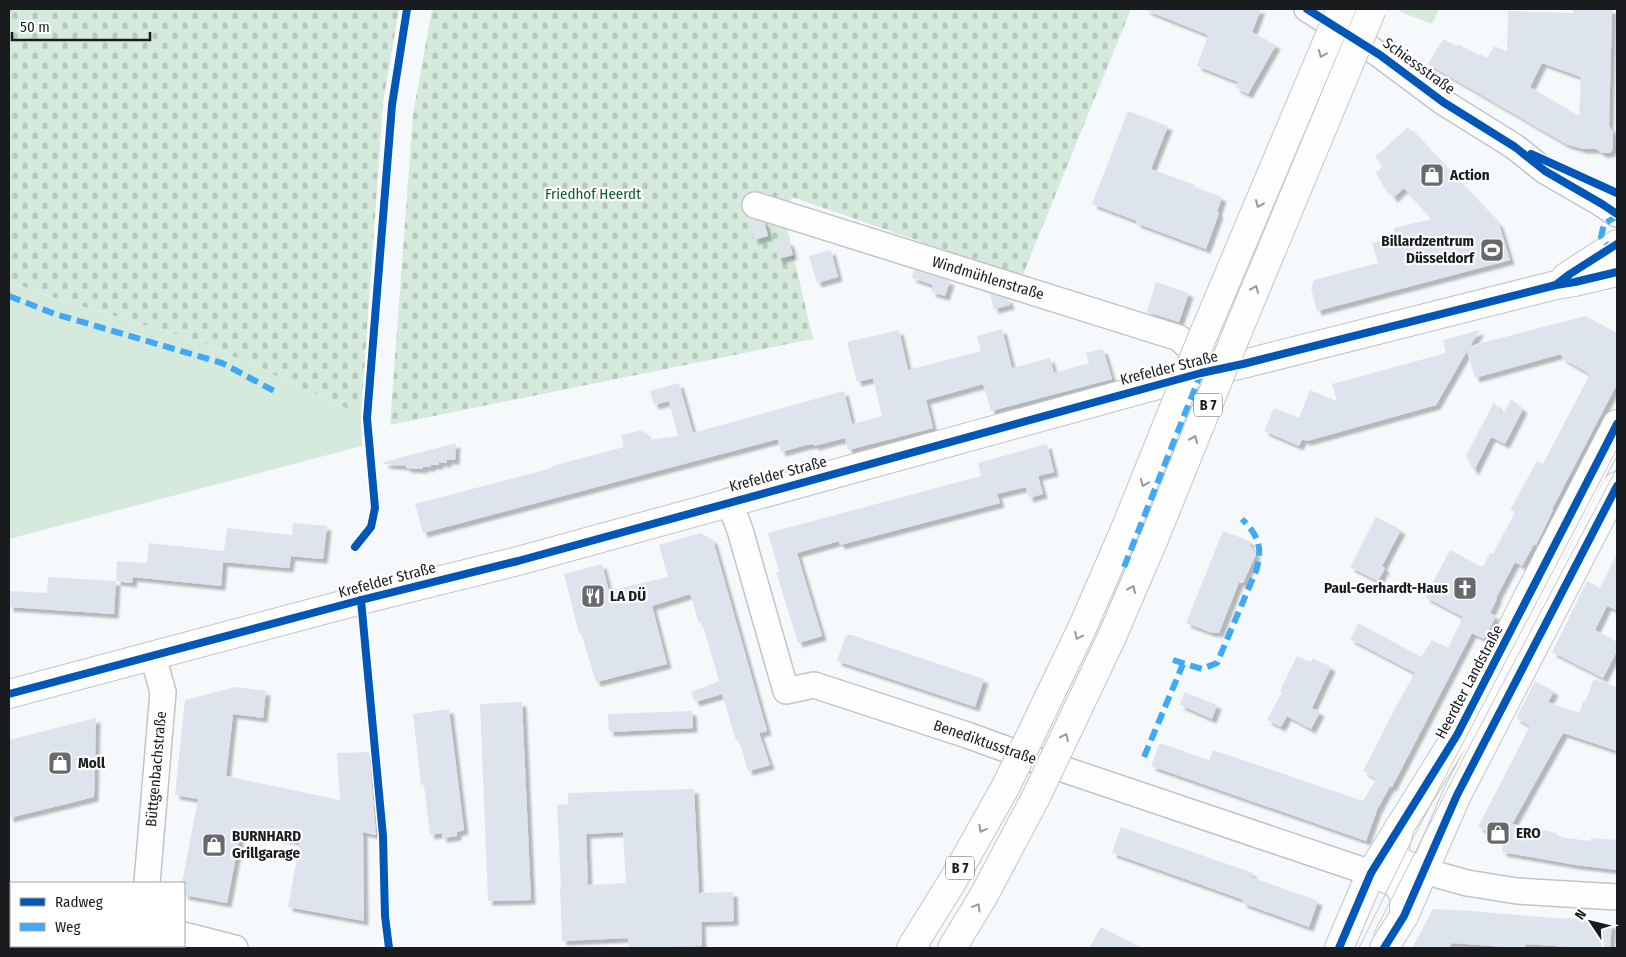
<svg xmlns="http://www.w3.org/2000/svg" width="1626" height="957" viewBox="0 0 1626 957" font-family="'Fira Sans Condensed',sans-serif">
<defs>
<pattern id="cemetery-stones" width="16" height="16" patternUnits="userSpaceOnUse" patternTransform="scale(1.25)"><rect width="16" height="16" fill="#d5eadc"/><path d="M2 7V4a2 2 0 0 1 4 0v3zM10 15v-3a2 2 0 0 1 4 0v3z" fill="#b6c8bc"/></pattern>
<filter id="shadow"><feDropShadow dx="4.5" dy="4.5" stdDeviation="1" flood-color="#0004"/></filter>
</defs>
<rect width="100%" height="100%" fill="#f6f9fc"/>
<g fill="#d5eadc">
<path d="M1402,9H1439L1432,24L1400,12Z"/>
<path d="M9,281L48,296L202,342L361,415L362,446L9,539Z"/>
</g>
<g fill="url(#cemetery-stones)">
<path d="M9,9H399L383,103L361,415L202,342L48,296L9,281Z"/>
<path d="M432,9H1131L1022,277L792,197L785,219L813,339L390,425L413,114Z"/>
</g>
<g fill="#dee4ed" fill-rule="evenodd" filter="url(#shadow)">
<path d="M1143,9H1261L1252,32L1276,45L1248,94L1236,88L1238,82L1197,66L1208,35Z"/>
<path d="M1574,9H1612L1609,126L1613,132V147L1611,152L1608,153H1602L1596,149H1583L1566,144L1428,64L1443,39L1457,46L1458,44L1479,55L1480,54L1487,58L1494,46L1507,51L1508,11L1573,13ZM1542,63L1581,77L1579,116L1530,87Z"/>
<path d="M1128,111L1168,126L1151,169L1195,185L1194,187L1222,197L1217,212L1219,213L1206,249L1136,223L1137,221L1092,204Z"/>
<path d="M1408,127L1499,224L1510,260L1317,311L1311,288L1314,280L1378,263L1372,243L1394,237V228L1432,219L1404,188L1393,198L1388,189L1386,190L1376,173L1383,166L1375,157Z"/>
<path d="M748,217L765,223L768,236L754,240Z"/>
<path d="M789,241L793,255L778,259L774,245Z"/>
<path d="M831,250L838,277L817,283L809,256Z"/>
<path d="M914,270L950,281L945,296L931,292L933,285L912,278Z"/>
<path d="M1156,282L1189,293L1179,322L1147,312Z"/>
<path d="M990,294L1008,299L1010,305L994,309Z"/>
<path d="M1585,316L1617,333V384L1552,509L1553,510L1536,545L1534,544L1522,566L1515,562L1496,598L1497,599L1490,613L1496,616L1484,639L1472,633L1392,787L1390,786L1377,810L1366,841L1151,766L1160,743L1209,760L1213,750L1363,801L1376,779L1363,771L1399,701L1415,673L1350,639L1354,632L1358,623L1421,657L1432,640L1448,648L1463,617L1425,597L1450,550L1480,566H1483L1490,553L1493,554L1515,512L1510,510L1537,461L1543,464L1590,374L1563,359L1561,354L1475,378L1467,351L1436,405L1307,441L1302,439L1299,446L1264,431L1274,408L1299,418L1310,390L1337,401L1332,384L1446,353L1443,340L1480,330L1470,346Z"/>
<path d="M1002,329L1012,368L1050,358L1054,373L1089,363L1086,353L1103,349L1112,379L991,411L983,384L926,400L933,428L848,450L845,438L814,446V444L806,445L781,452L778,439L423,533L415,504L552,468V466L624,447L621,435L642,430L650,440L678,436L669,401L654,405L650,391L679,383L693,433L844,391L852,424L882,416L873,378L857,382L847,342L899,330L908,370L981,351L977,336Z"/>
<path d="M1511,399L1523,409L1505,444L1491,437L1474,471L1466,456L1494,402L1503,415Z"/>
<path d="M456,443L455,460H447V463L439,462V465H431V467H423V469L406,468V466L384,464V462Z"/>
<path d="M1047,444L1054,472L1038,476L1043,494L1029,498L1026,487L997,494L1000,503L840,545L839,541L797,553L822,636L798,643L776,572L779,571L768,533L981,476L978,463Z"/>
<path d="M1376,517L1401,530L1382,566L1385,568L1378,581L1350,567Z"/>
<path d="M293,523L327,526L323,559L291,556L289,568L223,562L221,586L133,577L132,583L116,581L117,561L147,563L149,543L224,551L227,528L292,535Z"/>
<path d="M1223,531L1250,541L1249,544L1256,554L1243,583L1239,582L1219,633L1210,632L1186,623Z"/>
<path d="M700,533L713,540L767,731L759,733L770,765L748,771L739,739L736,740L722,694L695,702L691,692L719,681L702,622L699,623L690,594L652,606L667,664L596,682L581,633L579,634L564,574L602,564L609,591L668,577L659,545Z"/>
<path d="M1617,553V610L1607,606L1595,630L1617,642V651L1603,678L1552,652L1587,581L1600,588Z"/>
<path d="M48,577L116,581L114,614L9,607V591L47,593Z"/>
<path d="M846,635H852L984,679L975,707L837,661Z"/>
<path d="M1297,656L1311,662L1313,658L1331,667L1312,708L1320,712L1311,729L1287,716L1281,727L1267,720L1282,692L1280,691Z"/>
<path d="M1594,679L1617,687V751L1563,733L1512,824L1557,833V837L1591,841V838L1617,840V870L1576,865L1502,852L1503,840L1478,827L1530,726L1516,718L1535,681L1554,691L1548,702L1579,713L1583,702H1585Z"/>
<path d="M236,687L266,691L263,718L233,714L226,776L340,800L337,753L369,752L376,835L363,832L364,921L288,907L300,842L241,830L227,903L184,895V883H182L198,799L175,795L185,700Z"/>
<path d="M1185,692L1217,705L1212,719L1180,705Z"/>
<path d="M522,702L531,900L488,901L480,704Z"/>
<path d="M449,709L464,830L457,832V836L442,838V833L430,835L424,784L421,785L413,714Z"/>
<path d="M692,711L693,728L609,732L608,714Z"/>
<path d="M96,718L94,797L9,818V740Z"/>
<path d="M694,789L699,893L733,892L734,921L701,922L702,946L629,948L628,938L562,941L560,887H561L557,805L568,804V793ZM623,832L626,883L588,885L586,834Z"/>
<path d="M1121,827L1253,873L1251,877L1318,901L1309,927L1242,903L1244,900L1112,853Z"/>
<path d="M1433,909L1472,911L1565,919V918L1588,919L1587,922L1612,924L1610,948H1585L1526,944L1525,948H1521L1452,943L1449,948H1412Z"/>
<path d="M1101,927L1142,948H1089Z"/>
</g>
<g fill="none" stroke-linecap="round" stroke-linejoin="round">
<g stroke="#c2c4c7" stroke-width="28">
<g id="minor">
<path d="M1307,9L1380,55L1443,102L1515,147L1545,171L1602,204L1617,214"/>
<path d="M755,205L1179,338L1194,352L1201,371"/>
<path d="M729,501L740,530L786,691L814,685L967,735L1036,760L1371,873"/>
<path d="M1424,871L1467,883L1517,891L1617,897"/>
<path d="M147,883L163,692L153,656"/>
<path d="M184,935L235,948"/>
</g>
</g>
<g stroke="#c2c4c7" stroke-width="30">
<g id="major">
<path d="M1566,277L1617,244"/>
<path d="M9,694L361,600L518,561L1201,373L1243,364L1556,285L1575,282L1617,272"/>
<path d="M1399,827C1399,834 1396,840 1395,847C1392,863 1412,867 1424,871"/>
<path d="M1371,873C1400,884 1405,883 1404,916"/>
<path d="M1339,948L1371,873L1457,735L1617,424"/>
<path d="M1384,948L1404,916L1457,795L1617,486"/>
</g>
</g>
<g stroke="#c2c4c7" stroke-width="30">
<g id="highway">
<path d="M1036,724L1083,626L1126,527"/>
<path d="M911,948L952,882L1006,786"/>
<path d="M952,948L983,897L1036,797"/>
</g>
</g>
<use href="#minor" stroke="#fefeff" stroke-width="25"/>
<use href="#major" stroke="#fefeff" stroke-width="28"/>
<use href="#highway" stroke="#fefeff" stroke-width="28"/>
<g stroke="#c6c7c8" stroke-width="1">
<path d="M1373,935L1466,753L1617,468"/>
<path d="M1359,948L1410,844L1617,449"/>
</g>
<g stroke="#c2c4c7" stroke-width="30" stroke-linecap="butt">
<g id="highway-bridge">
<path d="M1126,527L1202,338L1341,9"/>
<path d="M1006,786L1036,724"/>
<path d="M1036,797L1111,639L1154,539L1240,326L1372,9"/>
</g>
</g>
<use href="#highway-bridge" stroke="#fefeff" stroke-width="28"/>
<g stroke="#3fa9f5" stroke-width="6" stroke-dasharray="12 6" stroke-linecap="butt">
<path d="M1617,216L1604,224L1601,237L1617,257"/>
<path d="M9,296L55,314L222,363L276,392"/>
<path d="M1124,567L1201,373"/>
<path d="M1173,660L1202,669L1217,663L1256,571C1263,548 1259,536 1242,519"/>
<path d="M1144,757L1183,664"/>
</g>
<g stroke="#fff" stroke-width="11">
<g id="cycleway">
<path d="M1307,9L1380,55L1443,102L1515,147L1545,171L1602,204L1617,214"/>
<path d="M1531,154L1617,193"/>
<path d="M1557,284L1570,274L1617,244"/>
<path d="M355,547L371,527L375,508L367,418L392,105L407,9"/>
<path d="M361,600L383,836L385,916L389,948"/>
<path d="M9,694L361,600L518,561L1201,373L1243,364L1556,285L1575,282L1617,272"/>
<path d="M1339,948L1371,873L1457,735L1617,424"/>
<path d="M1384,948L1404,916L1457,795L1617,486"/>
</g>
</g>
<use href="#cycleway" stroke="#0057b8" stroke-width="8"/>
</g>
<defs><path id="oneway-chevron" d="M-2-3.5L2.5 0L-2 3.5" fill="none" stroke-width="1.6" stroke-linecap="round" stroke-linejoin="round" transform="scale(1.25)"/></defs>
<g stroke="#97989a">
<use href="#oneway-chevron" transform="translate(1322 54) rotate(113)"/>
<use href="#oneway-chevron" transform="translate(1259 204) rotate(113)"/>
<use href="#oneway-chevron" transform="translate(1255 289) rotate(-67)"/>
<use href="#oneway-chevron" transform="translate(1194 439) rotate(-68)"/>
<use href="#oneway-chevron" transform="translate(1144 483) rotate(112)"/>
<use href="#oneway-chevron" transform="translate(1132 589) rotate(-67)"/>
<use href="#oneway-chevron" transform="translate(1078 636) rotate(115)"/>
<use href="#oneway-chevron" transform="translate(1065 737) rotate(-65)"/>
<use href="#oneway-chevron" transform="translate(982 829) rotate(119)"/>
<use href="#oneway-chevron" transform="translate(977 907) rotate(-59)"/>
</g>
<defs>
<g id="shop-square" transform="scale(1.25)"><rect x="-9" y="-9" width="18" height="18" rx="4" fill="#67696c" stroke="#fff"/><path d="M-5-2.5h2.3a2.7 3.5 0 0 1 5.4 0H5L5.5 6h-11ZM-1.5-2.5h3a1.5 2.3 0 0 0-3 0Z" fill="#fff"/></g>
<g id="stadium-square" transform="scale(1.25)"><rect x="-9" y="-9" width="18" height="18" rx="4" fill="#67696c" stroke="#fff"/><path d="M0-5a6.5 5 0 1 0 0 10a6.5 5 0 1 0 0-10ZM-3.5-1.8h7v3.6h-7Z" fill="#fff"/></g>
<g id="church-square" transform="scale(1.25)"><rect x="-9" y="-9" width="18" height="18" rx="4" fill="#67696c" stroke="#fff"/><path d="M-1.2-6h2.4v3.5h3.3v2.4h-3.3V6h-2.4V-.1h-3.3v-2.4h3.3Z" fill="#fff"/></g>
<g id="restaurant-square" transform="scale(1.25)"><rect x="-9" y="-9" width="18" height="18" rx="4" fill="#67696c" stroke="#fff"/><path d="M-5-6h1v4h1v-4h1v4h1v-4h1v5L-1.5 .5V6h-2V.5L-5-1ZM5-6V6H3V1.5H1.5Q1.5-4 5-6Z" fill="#fff"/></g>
</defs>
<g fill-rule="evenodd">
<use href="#shop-square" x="1432" y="175"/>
<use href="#stadium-square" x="1492" y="250"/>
<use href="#church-square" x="1465" y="588"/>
<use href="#restaurant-square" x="593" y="596"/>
<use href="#shop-square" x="60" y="763"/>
<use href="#shop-square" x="1498" y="833"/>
<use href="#shop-square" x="214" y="845"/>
</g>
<g text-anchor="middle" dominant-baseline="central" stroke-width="4.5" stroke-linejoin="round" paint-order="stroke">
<g fill="#fff" stroke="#5f5f62" stroke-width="1">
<rect x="1194" y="393.5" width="28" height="23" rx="4"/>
<rect x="946" y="856.5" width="28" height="23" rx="4"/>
</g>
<g font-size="14" font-weight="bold" fill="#1a1b1e">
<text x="1208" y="405">B 7</text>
<text x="960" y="868">B 7</text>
</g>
<g font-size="15" fill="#1a1b1e" stroke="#fff">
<text transform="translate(1419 66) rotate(36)">Schiessstraße</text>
<text transform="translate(988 278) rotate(17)">Windmühlenstraße</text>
<text transform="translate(1169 368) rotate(-14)">Krefelder Straße</text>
<text transform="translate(778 474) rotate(-15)">Krefelder Straße</text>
<text transform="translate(387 580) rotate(-15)">Krefelder Straße</text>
<text transform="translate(1469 682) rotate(-62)">Heerdter Landstraße</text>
<text transform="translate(985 742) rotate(19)">Benediktusstraße</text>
<text transform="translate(156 769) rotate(-85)">Büttgenbachstraße</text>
</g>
<g font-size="15" font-weight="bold" fill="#1a1b1e" stroke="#fff" text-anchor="start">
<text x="1450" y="175">Action</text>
<text x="1474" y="241" text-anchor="end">Billardzentrum<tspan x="1474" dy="17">Düsseldorf</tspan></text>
<text x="1448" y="588" text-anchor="end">Paul-Gerhardt-Haus</text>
<text x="610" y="596">LA DÜ</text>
<text x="78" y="763">Moll</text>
<text x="1516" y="833">ERO</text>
<text x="232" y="836">BURNHARD<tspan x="232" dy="17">Grillgarage</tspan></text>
</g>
<g font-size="15" fill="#0d5d2e" stroke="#fff">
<text x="593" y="194">Friedhof Heerdt</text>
</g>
</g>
<rect width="1626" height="957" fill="none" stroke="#1a1b1e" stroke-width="20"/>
<rect x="10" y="882" width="175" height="65" fill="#ffffff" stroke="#a3a4a5"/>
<rect x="20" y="898" width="25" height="8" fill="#0057b8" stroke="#a3a4a5"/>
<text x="55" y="907" font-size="15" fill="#1a1b1e">Radweg</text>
<rect x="20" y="923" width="25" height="8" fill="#3fa9f5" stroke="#a3a4a5"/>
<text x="55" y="932" font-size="15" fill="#1a1b1e">Weg</text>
<g transform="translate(1591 922) rotate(305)" stroke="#ffffff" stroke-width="4" paint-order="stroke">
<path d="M0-4L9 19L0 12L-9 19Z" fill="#1a1b1e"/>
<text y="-8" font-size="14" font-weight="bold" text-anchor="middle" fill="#1a1b1e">N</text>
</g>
<path d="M12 32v8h138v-8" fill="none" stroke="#1a1b1e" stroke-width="2.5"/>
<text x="20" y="32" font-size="15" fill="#1a1b1e" stroke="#ffffff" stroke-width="4" paint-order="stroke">50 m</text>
</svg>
